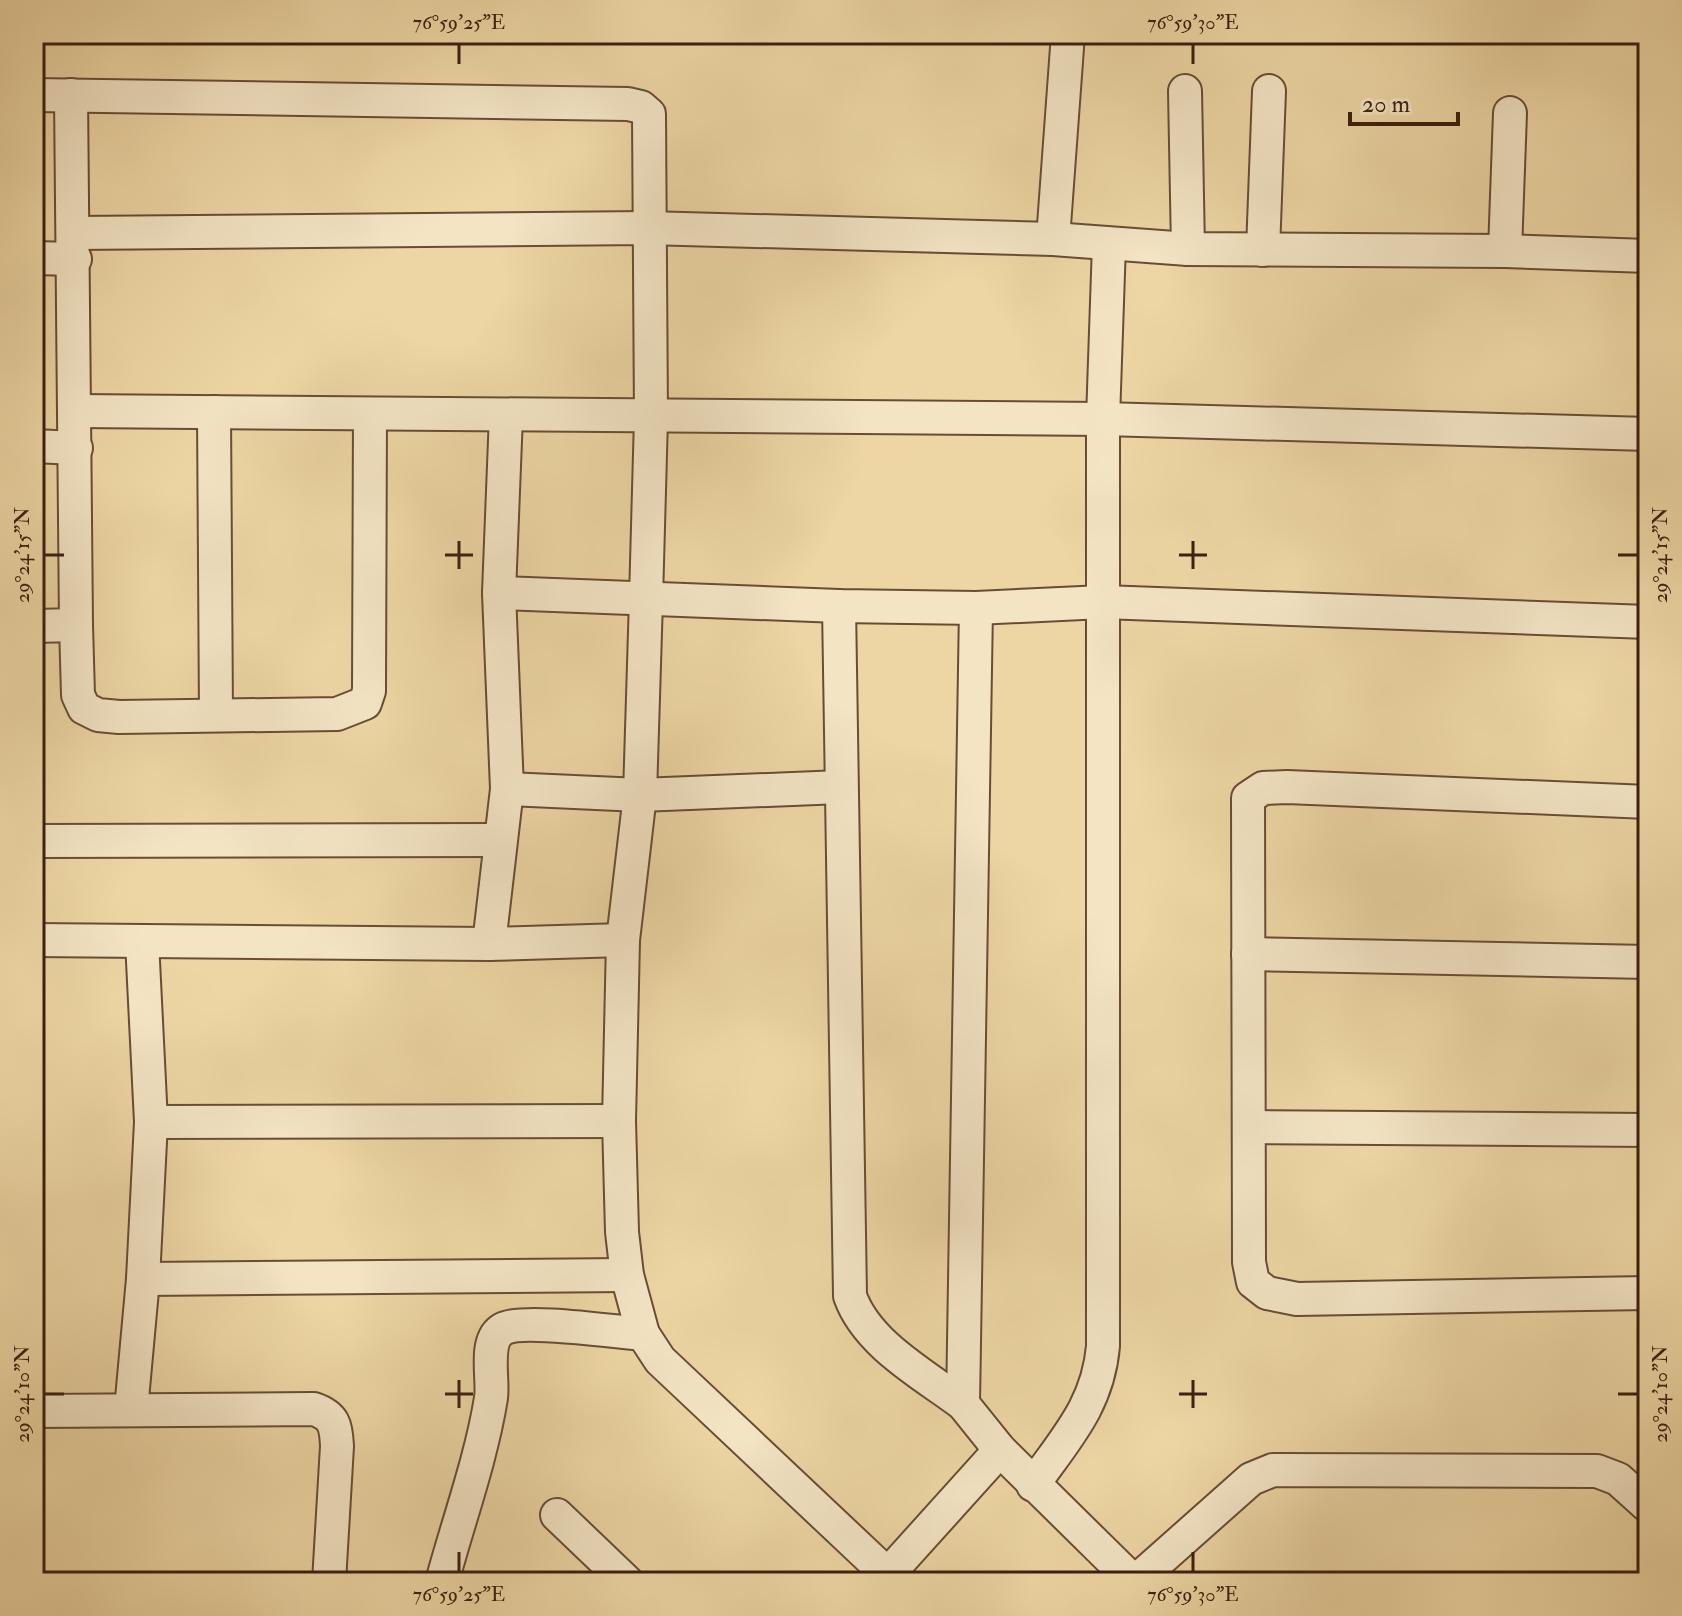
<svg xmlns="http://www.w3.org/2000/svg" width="1682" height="1616" viewBox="0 0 1682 1616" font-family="'IM FELL Double Pica',serif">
<rect width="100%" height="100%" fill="#edd6a4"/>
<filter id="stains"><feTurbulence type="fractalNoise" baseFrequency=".0025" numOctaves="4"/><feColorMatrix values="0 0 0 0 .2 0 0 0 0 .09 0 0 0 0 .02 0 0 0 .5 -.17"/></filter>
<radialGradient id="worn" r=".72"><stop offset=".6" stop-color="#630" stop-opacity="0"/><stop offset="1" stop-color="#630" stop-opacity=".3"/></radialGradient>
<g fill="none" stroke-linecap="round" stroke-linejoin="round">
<g stroke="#684d35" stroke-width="36">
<g id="street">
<path d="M1185,91L1188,249"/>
<path d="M34,95L628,104L641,107L649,114L651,418L646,599L640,795L623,940L619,1121L622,1232L627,1275L643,1334L660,1360L888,1575"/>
<path d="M71,95L76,625L78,695L84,708L98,715L119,717L337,714L365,703L369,691L370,414"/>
<path d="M74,233L647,228L1053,239L1188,249L1505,251L1648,256"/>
<path d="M1053,239L1068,34"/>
<path d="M1263,250L1269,91"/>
<path d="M1505,251L1510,113"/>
<path d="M34,258L75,259"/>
<path d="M76,411L1103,419L1648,434"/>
<path d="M214,412L216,715"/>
<path d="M34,446L76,448"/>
<path d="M499,593L839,606L976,608L1103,602L1648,622"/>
<path d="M839,606L850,1296C867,1344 923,1374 963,1404"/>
<path d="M976,608L963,1404L1000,1450L1134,1582"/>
<path d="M34,626L76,625"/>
<path d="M507,789L640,795L841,787"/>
<path d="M1648,802L1287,787L1263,788L1248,798L1249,1262L1253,1282L1267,1293L1297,1299L1648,1293"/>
<path d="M34,841L500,840"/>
<path d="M34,940L489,944L623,940"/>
<path d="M489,944L507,789L499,593L506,415"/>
<path d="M1248,954L1648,962"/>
<path d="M151,1122L619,1121"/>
<path d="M1249,1127L1648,1130"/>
<path d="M143,1279L627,1275"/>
<path d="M131,1410L143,1279L151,1122L142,941"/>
<path d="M34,1411L314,1409C334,1416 336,1425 337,1446L329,1582"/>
<path d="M1033,1485C1066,1438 1098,1405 1103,1346V419L1109,244"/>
<path d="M557,1515L627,1582"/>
<path d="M442,1582C458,1522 481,1460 491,1398C494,1379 483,1340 503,1329C523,1318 616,1332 643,1334"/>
<path d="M881,1582L1000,1450"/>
<path d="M1135,1582L1251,1479L1273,1470L1597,1471L1618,1479L1648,1506"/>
</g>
</g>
<use href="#street" stroke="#f3e4c4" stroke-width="32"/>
</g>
<path fill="none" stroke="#3b1f10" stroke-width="3" d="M459,44V64M1193,44V64M459,541V569M1193,541V569M44,555H64M445,555H473M1179,555H1207M1618,555H1638M459,1380V1408M1193,1380V1408M44,1394H64M445,1394H473M1179,1394H1207M1618,1394H1638M459,1552V1572M1193,1552V1572"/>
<rect width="1682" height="1616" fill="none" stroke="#edd6a4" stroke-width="88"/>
<path d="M1350 112v12h108v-12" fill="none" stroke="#3b1f10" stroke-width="4"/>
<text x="1362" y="112" font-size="24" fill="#3b1f10" stroke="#f3e4c4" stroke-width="6" paint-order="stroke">20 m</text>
<rect x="44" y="44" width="1594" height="1528" fill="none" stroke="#3b1f10" stroke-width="3"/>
<g font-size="20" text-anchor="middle" fill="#3b1f10">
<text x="459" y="29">76°59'25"E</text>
<text x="1193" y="29">76°59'30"E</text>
<text transform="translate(22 555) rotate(-90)" y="7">29°24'15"N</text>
<text transform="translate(1660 555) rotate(-90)" y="7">29°24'15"N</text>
<text transform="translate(22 1394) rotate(-90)" y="7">29°24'10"N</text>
<text transform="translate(1660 1394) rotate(-90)" y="7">29°24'10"N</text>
<text x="459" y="1601">76°59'25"E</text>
<text x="1193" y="1601">76°59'30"E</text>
</g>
<rect width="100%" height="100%" filter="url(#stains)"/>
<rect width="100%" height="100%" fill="url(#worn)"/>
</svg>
